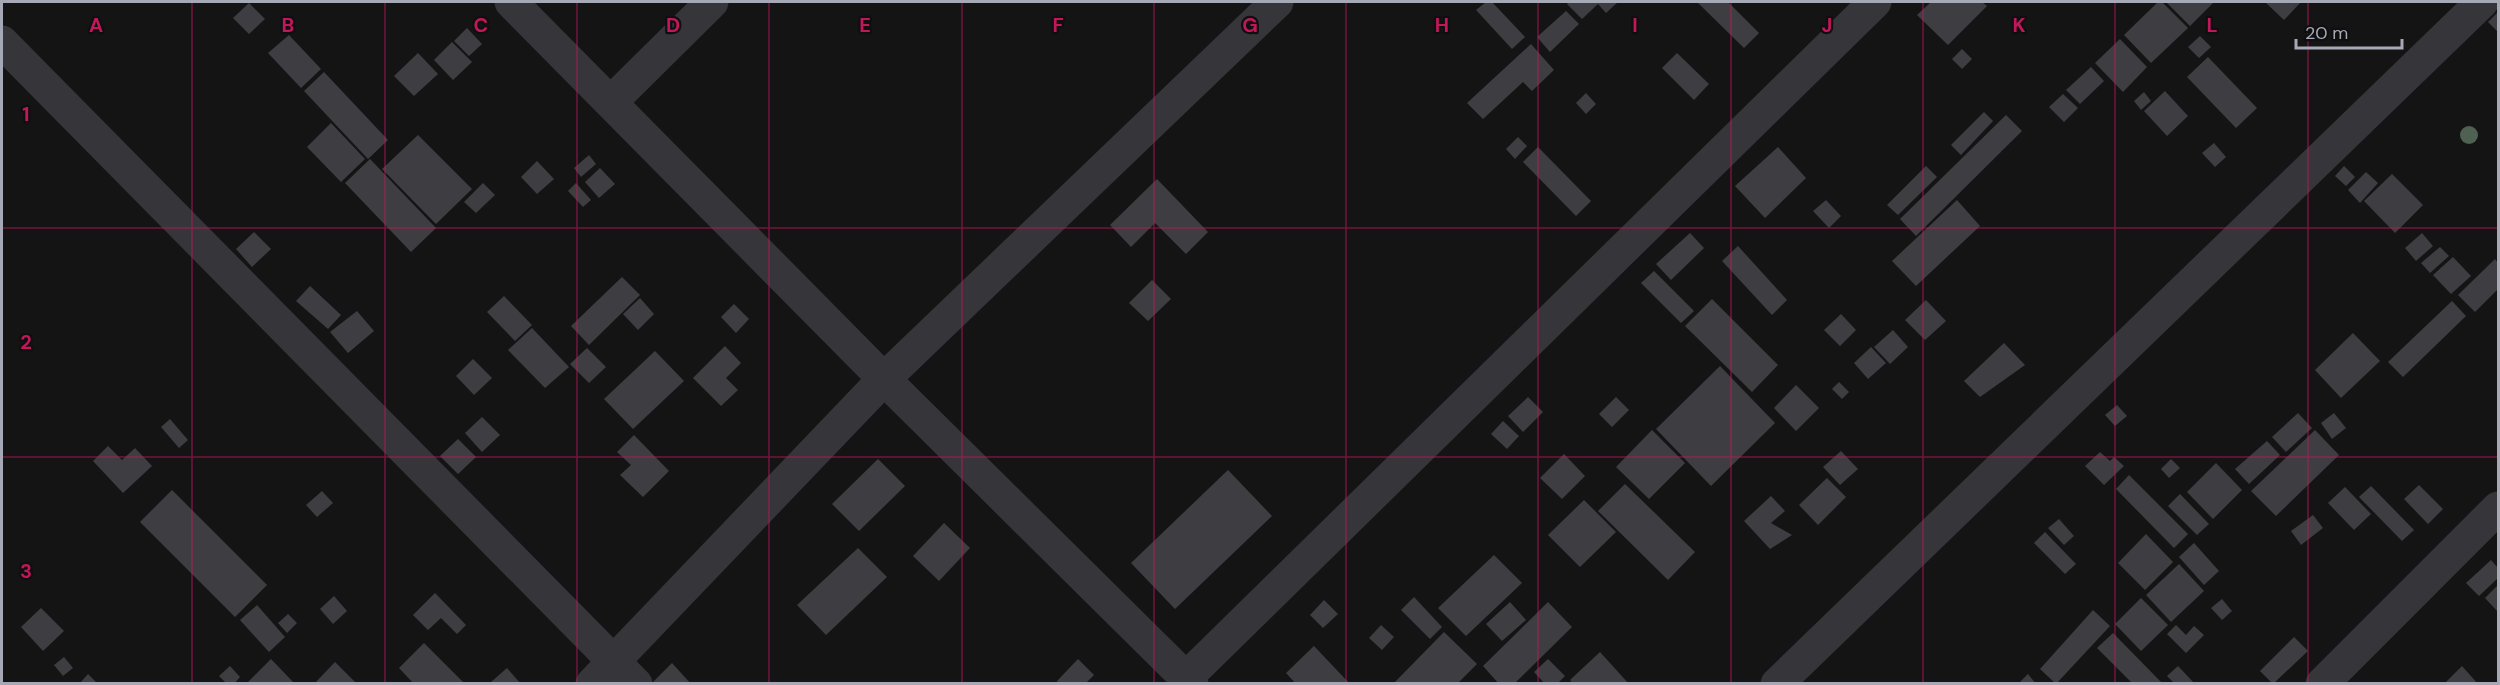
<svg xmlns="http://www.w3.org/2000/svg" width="2500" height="685" viewBox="0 0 2500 685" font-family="'DM Sans',sans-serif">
<rect width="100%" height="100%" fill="#141415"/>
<g fill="#3e3e42">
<path d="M1486,2H1492L1525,37L1512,49L1476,10Z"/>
<path d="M1569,2H1618L1606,13L1598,4L1582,19L1567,4Z"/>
<path d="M1697,2H1728L1759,33L1744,48Z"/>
<path d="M1931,2H1982L1987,6L1948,45L1917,15Z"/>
<path d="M2158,2H2162L2188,28L2151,63L2124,35Z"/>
<path d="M2166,2H2214L2190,26Z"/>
<path d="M2265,2H2301L2284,20Z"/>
<path d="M249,3L265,19L249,34L233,18Z"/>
<path d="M1566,11L1579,24L1550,52L1537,37Z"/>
<path d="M2498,12V32L2488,22Z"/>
<path d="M467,28L482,44L469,56L454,41Z"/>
<path d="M289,35L321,69L301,88L268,53Z"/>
<path d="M2200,36L2211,47L2199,58L2188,47Z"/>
<path d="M2120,39L2147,67L2123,92L2095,63Z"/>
<path d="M452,42L472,62L453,80L434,60Z"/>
<path d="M1531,44L1554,70L1532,91L1523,82L1483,119L1467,103Z"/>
<path d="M1962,49L1972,59L1962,69L1952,59Z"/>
<path d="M418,53L438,74L414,96L394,76Z"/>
<path d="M1677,53L1709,84L1694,100L1662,68Z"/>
<path d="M2208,57L2257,108L2236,128L2187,77Z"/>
<path d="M2091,67L2104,81L2080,104L2066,90Z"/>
<path d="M324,72L388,140L368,159L304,91Z"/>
<path d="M2165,91L2188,116L2167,136L2144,111Z"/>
<path d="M2144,92L2151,101L2141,110L2134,101Z"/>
<path d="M1586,93L1596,104L1586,114L1576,103Z"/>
<path d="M2063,94L2078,108L2064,122L2049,107Z"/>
<path d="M1984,112L1993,121L1961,155L1951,145Z"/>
<path d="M2006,115L2022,131L1916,236L1900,219Z"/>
<path d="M331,123L365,159L341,182L307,147Z"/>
<path d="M418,135L472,189L436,224L382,169Z"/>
<path d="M1518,137L1527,146L1515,159L1506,149Z"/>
<path d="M2214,143L2226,157L2215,167L2202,153Z"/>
<path d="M1538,147L1591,201L1576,216L1523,162Z"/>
<path d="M1778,147L1806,178L1765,218L1735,186Z"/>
<path d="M589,155L596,164L581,177L574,168Z"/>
<path d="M370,159L436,228L411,252L345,183Z"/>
<path d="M537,161L554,179L537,194L521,177Z"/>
<path d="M1926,166L1937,177L1898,215L1887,205Z"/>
<path d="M2344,166L2355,177L2346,186L2335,176Z"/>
<path d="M600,168L615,184L599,198L585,182Z"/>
<path d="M2366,172L2378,183L2360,203L2348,190Z"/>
<path d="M2392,174L2423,205L2395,233L2364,201Z"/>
<path d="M1157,179L1208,232L1186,254L1155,223L1131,247L1110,225Z"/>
<path d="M483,183L495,195L476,213L464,202Z"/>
<path d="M576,183L591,200L583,207L568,191Z"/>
<path d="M1826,200L1841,216L1829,228L1813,211Z"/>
<path d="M1957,200L1980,226L1916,286L1892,261Z"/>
<path d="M254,232L271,249L252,267L236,249Z"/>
<path d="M1690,233L1704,248L1671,280L1656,264Z"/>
<path d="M2422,233L2433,246L2416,261L2405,248Z"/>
<path d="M1738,246L1787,300L1772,315L1722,261Z"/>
<path d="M2440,247L2449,256L2430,273L2421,263Z"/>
<path d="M2453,257L2471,276L2451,294L2433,275Z"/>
<path d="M2495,259L2498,263V289L2475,312L2458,295Z"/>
<path d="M1654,271L1694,311L1681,323L1641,283Z"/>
<path d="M622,277L640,295L589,345L571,326Z"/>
<path d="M1152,280L1171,299L1148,321L1129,303Z"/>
<path d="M310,286L341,315L328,329L296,301Z"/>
<path d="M504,296L532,325L515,341L487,312Z"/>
<path d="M640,298L654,314L638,330L623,314Z"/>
<path d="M1712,299L1778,365L1752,392L1685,326Z"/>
<path d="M1926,300L1946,321L1925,340L1905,320Z"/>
<path d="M2452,301L2466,316L2403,377L2388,362Z"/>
<path d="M734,304L749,319L736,333L721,317Z"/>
<path d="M357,311L374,331L348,353L330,332Z"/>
<path d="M1841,314L1856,330L1840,346L1824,330Z"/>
<path d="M532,328L569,367L545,388L508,350Z"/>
<path d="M1893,330L1908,347L1890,364L1874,347Z"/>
<path d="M2353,333L2380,361L2341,398L2315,370Z"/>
<path d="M2004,343L2025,365L1980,397L1964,381Z"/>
<path d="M725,346L741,363L726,378L738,390L721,406L693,378Z"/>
<path d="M1871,347L1886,363L1868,379L1854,363Z"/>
<path d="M587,348L606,367L589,383L570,364Z"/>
<path d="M655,351L684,381L633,429L604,399Z"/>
<path d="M473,359L492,378L474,395L456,376Z"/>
<path d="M1720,366L1775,423L1711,486L1656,429Z"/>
<path d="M1839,382L1849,392L1842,399L1832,389Z"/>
<path d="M1796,385L1819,408L1796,431L1774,408Z"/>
<path d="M1528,397L1543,412L1523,432L1508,416Z"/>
<path d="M1616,397L1629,410L1612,427L1599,414Z"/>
<path d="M2117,405L2127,416L2115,426L2105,415Z"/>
<path d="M2298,413L2312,428L2286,452L2272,437Z"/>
<path d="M2334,413L2346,428L2332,439L2321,423Z"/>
<path d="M482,417L500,435L482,452L465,433Z"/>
<path d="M170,419L188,440L179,448L161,427Z"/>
<path d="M1503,421L1519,436L1507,449L1491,434Z"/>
<path d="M1652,430L1685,463L1649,499L1616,467Z"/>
<path d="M2315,430L2339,455L2276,516L2251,491Z"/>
<path d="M634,435L669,471L643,497L620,475L631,465L617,452Z"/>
<path d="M458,439L476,457L458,474L440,456Z"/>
<path d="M2267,441L2280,455L2249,484L2235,469Z"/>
<path d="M108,446L122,460L135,448L152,466L123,493L93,461Z"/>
<path d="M1841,451L1858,469L1840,485L1823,467Z"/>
<path d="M2100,452L2110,461L2114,457L2124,466L2104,485L2085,466Z"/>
<path d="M1564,454L1585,476L1562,499L1540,478Z"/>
<path d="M878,459L905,486L859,531L832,504Z"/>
<path d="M2171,459L2180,468L2169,478L2161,469Z"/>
<path d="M2216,463L2242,490L2213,519L2187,492Z"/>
<path d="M1228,470L1272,516L1175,609L1131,563Z"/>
<path d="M2129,475L2188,534L2174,548L2116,489Z"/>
<path d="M1827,478L1846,497L1818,525L1799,505Z"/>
<path d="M1625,484L1695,552L1668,580L1598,511Z"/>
<path d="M2419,485L2443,509L2428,524L2404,499Z"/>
<path d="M2371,486L2414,530L2402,541L2359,497Z"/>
<path d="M2345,487L2371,514L2354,530L2328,503Z"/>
<path d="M172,490L267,585L235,617L140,522Z"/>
<path d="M322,491L333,503L317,517L306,505Z"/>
<path d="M2180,494L2209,524L2197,535L2168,506Z"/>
<path d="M1771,496L1785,511L1771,523L1792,535L1770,549L1744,521Z"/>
<path d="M1584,500L1616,532L1580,567L1548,535Z"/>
<path d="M2313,515L2323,528L2301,545L2291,531Z"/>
<path d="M2059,519L2074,536L2064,545L2048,528Z"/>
<path d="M944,523L970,548L939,581L913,556Z"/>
<path d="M2045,532L2076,564L2065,574L2034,543Z"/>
<path d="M2146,534L2173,562L2145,590L2118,563Z"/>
<path d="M2194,543L2219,571L2204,585L2179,557Z"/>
<path d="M858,548L887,577L826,635L797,605Z"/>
<path d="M1494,555L1522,583L1466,636L1438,608Z"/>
<path d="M2491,560L2498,568V578L2479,596L2466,583Z"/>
<path d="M2179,564L2204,591L2171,622L2146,595Z"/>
<path d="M2498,585V612L2485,598Z"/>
<path d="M435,593L466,625L457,634L441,618L428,630L413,615Z"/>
<path d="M334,596L347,611L333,624L320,609Z"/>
<path d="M1414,597L1442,627L1430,639L1401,610Z"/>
<path d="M2141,598L2168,625L2141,651L2115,624Z"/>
<path d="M2222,599L2232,611L2222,620L2211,608Z"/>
<path d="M1324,600L1338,614L1323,628L1310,615Z"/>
<path d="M1510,602L1526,620L1502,641L1486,624Z"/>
<path d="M1548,602L1572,627L1514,684H1499L1483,666Z"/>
<path d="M257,605L285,637L269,652L240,620Z"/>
<path d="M41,608L64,631L43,651L21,627Z"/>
<path d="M2093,610L2110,626L2056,684L2040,669Z"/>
<path d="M288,614L297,623L287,633L278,623Z"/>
<path d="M1381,625L1394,637L1382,650L1369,638Z"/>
<path d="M2176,625L2186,635L2194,626L2204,635L2186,653L2167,634Z"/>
<path d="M1444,632L1477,664L1457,684H1393Z"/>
<path d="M2113,633L2163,684H2133L2097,648Z"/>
<path d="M2294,637L2308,651L2273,684L2260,671Z"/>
<path d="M424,643L465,684H414L399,668Z"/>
<path d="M1314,646L1350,684H1296L1286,673Z"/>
<path d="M1600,652L1629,684H1573L1570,680Z"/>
<path d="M64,657L73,668L63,676L54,665Z"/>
<path d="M271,659L295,684H246Z"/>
<path d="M1078,659L1094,675L1085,684H1059L1057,681Z"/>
<path d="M1548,659L1565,676L1557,684H1545L1534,672Z"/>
<path d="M335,662L357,684H314Z"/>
<path d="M672,663L691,684H651Z"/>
<path d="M230,666L240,677L234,684H227L219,676Z"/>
<path d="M2178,666L2195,684H2175L2167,676Z"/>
<path d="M2462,666L2478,684H2444Z"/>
<path d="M507,668L521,684H493L491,682Z"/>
<path d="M88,674L98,684H79Z"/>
<path d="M2028,674L2036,684H2018Z"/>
</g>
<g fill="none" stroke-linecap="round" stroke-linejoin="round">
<g stroke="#35353a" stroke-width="33">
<path d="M511,2L884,379L1192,684"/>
<path d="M2,42L636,684"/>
<path d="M611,102L712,2"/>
<path d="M1186,678L1875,2"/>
<path d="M592,684L884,379L1277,2"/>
<path d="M1777,684L2482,2"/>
<path d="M2322,684L2498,508"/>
</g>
</g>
<circle fill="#4e6152" cx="2469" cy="135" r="9"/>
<path fill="none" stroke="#c2185b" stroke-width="1.5" stroke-opacity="0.55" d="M192,2V684M385,2V684M577,2V684M769,2V684M962,2V684M1154,2V684M1346,2V684M1538,2V684M1731,2V684M1923,2V684M2115,2V684M2308,2V684M2,228H2498M2,457H2498"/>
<g font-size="20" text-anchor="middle" font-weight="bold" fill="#c2185b" stroke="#0f0f10" stroke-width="4.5" stroke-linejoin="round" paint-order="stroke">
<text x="96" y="32">A</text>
<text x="288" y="32">B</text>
<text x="481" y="32">C</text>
<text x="673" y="32">D</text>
<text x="865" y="32">E</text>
<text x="1058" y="32">F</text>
<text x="1250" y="32">G</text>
<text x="1442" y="32">H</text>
<text x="1635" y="32">I</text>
<text x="1827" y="32">J</text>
<text x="2019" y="32">K</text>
<text x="2212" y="32">L</text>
<text x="26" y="121">1</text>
<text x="26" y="349">2</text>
<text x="26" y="578">3</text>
</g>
<rect width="2500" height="685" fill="none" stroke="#a6a9b5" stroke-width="6"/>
<path d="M2296 39v9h106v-9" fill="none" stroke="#a6a9b5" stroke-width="3"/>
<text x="2305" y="39" font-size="18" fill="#a6a9b5" stroke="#0f0f10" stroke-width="4.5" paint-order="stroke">20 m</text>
</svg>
